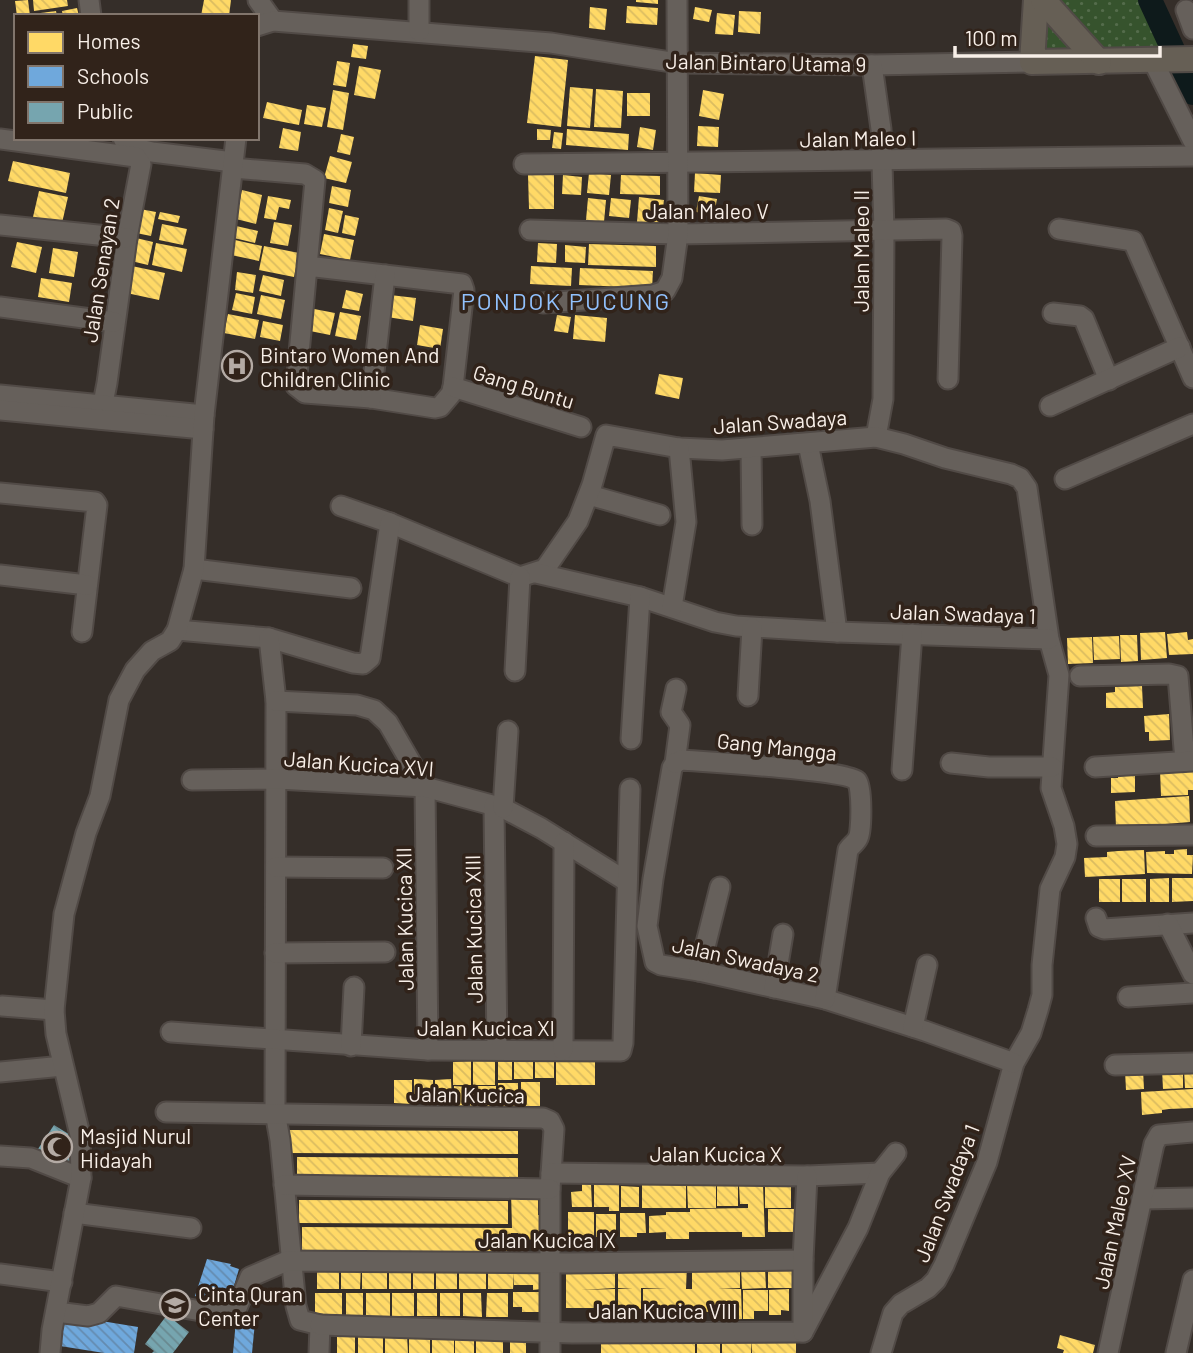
<svg xmlns="http://www.w3.org/2000/svg" width="1193" height="1353" viewBox="0 0 1193 1353" font-family="Barlow,sans-serif">
<defs>
<pattern id="park-dots" width="8" height="8" patternUnits="userSpaceOnUse" patternTransform="scale(1.75)"><rect width="8" height="8" fill="#36532d"/><path d="M2 2h.1M6 6h.1" fill="none" stroke="#546c4b" stroke-width="1.8" stroke-linecap="round"/></pattern>
<pattern id="homes-back-hatch" width="6" height="6" patternUnits="userSpaceOnUse" patternTransform="scale(1.75)"><rect width="6" height="6" fill="#ffd966"/><path d="M-1 5l2 2M0 0l6 6M5-1l2 2" fill="none" stroke="#dbbc60"/></pattern>
<pattern id="schools-back-hatch" width="6" height="6" patternUnits="userSpaceOnUse" patternTransform="scale(1.75)"><rect width="6" height="6" fill="#6fa8dc"/><path d="M-1 5l2 2M0 0l6 6M5-1l2 2" fill="none" stroke="#648baf"/></pattern>
<pattern id="public-back-hatch" width="6" height="6" patternUnits="userSpaceOnUse" patternTransform="scale(1.75)"><rect width="6" height="6" fill="#76a5af"/><path d="M-1 5l2 2M0 0l6 6M5-1l2 2" fill="none" stroke="#698990"/></pattern>
</defs>
<rect width="100%" height="100%" fill="#352e29"/>
<g fill="url(#park-dots)">
<path d="M1035,0L1096,63H1033Z"/>
<path d="M1052,0H1152L1174,47L1102,53Z"/>
</g>
<g fill="url(#homes-back-hatch)">
<path d="M28,0L30,16H17L15,1Z"/>
<path d="M33,0H67L68,6L34,11Z"/>
<path d="M204,0H231L229,16H201Z"/>
<path d="M636,0H658V4L636,2Z"/>
<path d="M627,6L658,8L657,25L626,23Z"/>
<path d="M590,7L607,9L605,30L589,28Z"/>
<path d="M695,7L712,10L709,22L693,19Z"/>
<path d="M77,8L79,16H63L62,11Z"/>
<path d="M56,11L57,16H33V14Z"/>
<path d="M739,11L761,12L760,34L738,32Z"/>
<path d="M717,13L735,15L733,35L715,34Z"/>
<path d="M353,44L368,46L366,59L351,57Z"/>
<path d="M535,56L568,60L561,127L527,123Z"/>
<path d="M337,61L350,63L346,87L333,85Z"/>
<path d="M359,66L381,70L375,99L354,95Z"/>
<path d="M570,87L593,89L590,128L567,126Z"/>
<path d="M596,89L623,91L621,128L594,127Z"/>
<path d="M333,90L349,93L343,130L327,127Z"/>
<path d="M703,90L724,94L719,120L699,116Z"/>
<rect x="627" y="93" width="23" height="23"/>
<path d="M267,102L302,110L299,125L263,118Z"/>
<path d="M307,105L326,108L322,127L304,124Z"/>
<path d="M698,126L719,127L718,147L697,146Z"/>
<path d="M640,127L656,130L653,150L637,147Z"/>
<path d="M283,128L301,132L298,151L279,148Z"/>
<path d="M537,129L551,130L550,140H537Z"/>
<path d="M567,129L629,134L628,150L566,145Z"/>
<path d="M554,132L563,133L561,149L552,148Z"/>
<path d="M341,134L354,137L350,155L337,152Z"/>
<path d="M330,156L352,162L346,183L324,178Z"/>
<path d="M13,161L70,173L66,193L8,181Z"/>
<path d="M589,173L611,175L609,195L587,193Z"/>
<path d="M695,173L721,175L720,193L694,192Z"/>
<path d="M528,175H554V209H529Z"/>
<path d="M563,175L582,177L581,195L562,194Z"/>
<path d="M621,175L660,176V195L620,194Z"/>
<path d="M332,186L351,190L348,207L329,203Z"/>
<path d="M242,190L262,195L256,224L236,219Z"/>
<path d="M39,191L68,197L62,223L33,217Z"/>
<path d="M268,196L291,200L289,209L279,207L276,220L264,218Z"/>
<path d="M699,196L717,199L714,215L696,212Z"/>
<path d="M639,197L664,200L661,224L637,222Z"/>
<path d="M588,198L606,200L604,222L586,220Z"/>
<path d="M611,198L631,200L629,218L609,216Z"/>
<path d="M329,208L343,211L338,233L325,230Z"/>
<path d="M140,209L156,212L151,236L136,233Z"/>
<path d="M160,212L180,216L178,223L158,219Z"/>
<path d="M345,215L359,218L355,236L342,233Z"/>
<path d="M274,222L292,225L288,246L270,243Z"/>
<path d="M162,224L187,229L183,245L159,240Z"/>
<path d="M236,226L258,231L255,243L234,238Z"/>
<path d="M324,234L354,240L350,260L320,254Z"/>
<path d="M136,238L153,242L148,265L131,261Z"/>
<path d="M235,240L262,246L259,261L231,255Z"/>
<path d="M17,242L42,247L36,273L11,267Z"/>
<path d="M156,243L187,249L182,272L152,265Z"/>
<path d="M538,243L557,244L556,263L537,262Z"/>
<path d="M589,244L656,246V267L588,265Z"/>
<path d="M565,245L586,247L585,263L565,262Z"/>
<path d="M264,246L299,253L294,277L259,270Z"/>
<path d="M53,248L78,252L74,277L49,273Z"/>
<path d="M127,265L165,273L159,300L122,292Z"/>
<path d="M531,266L572,268L571,286L530,284Z"/>
<path d="M580,268L653,271L652,288L579,285Z"/>
<path d="M237,272L256,275L253,293L235,290Z"/>
<path d="M263,275L284,280L281,296L259,291Z"/>
<path d="M41,278L72,283L69,302L38,297Z"/>
<path d="M346,290L363,294L359,311L342,308Z"/>
<path d="M236,293L255,297L252,314L232,310Z"/>
<path d="M261,295L285,300L281,319L257,314Z"/>
<path d="M390,295L416,298L413,321L387,317Z"/>
<path d="M309,308L335,313L330,335L305,330Z"/>
<path d="M340,312L361,316L356,340L335,336Z"/>
<path d="M228,314L259,320L255,339L224,333Z"/>
<path d="M557,315L571,317L568,333L554,331Z"/>
<path d="M575,315L607,318L605,342L573,339Z"/>
<path d="M263,321L283,325L280,341L260,337Z"/>
<path d="M420,325L443,329L440,349L417,345Z"/>
<path d="M659,374L683,378L679,399L655,394Z"/>
<path d="M1165,632L1167,658L1141,660L1140,633Z"/>
<path d="M1187,632L1188,640L1193,639V654L1169,655L1167,634Z"/>
<path d="M1120,635H1137L1138,661L1121,662Z"/>
<path d="M1119,636L1120,659L1094,660L1093,637Z"/>
<path d="M1092,637L1093,663L1068,664L1067,638Z"/>
<path d="M1142,686L1143,708H1106V693L1115,692V687Z"/>
<path d="M1169,714L1170,740L1149,741V732H1145L1144,716Z"/>
<path d="M1193,768V790H1188V795L1161,796L1160,770Z"/>
<path d="M1118,771H1135V792L1111,793V778H1118Z"/>
<path d="M1189,796L1190,822L1116,828L1115,801Z"/>
<path d="M1187,849V855H1193L1192,874L1147,873L1146,852L1165,851V854H1174V850Z"/>
<path d="M1144,850L1145,874L1085,877L1084,858L1107,857V852L1118,851Z"/>
<path d="M1169,878V902H1150V879Z"/>
<path d="M1172,878H1193V901L1172,902Z"/>
<rect x="1099" y="879" width="21" height="23"/>
<rect x="1122" y="879" width="24" height="23"/>
<rect x="514" y="1055" width="19" height="24"/>
<rect x="535" y="1055" width="19" height="23"/>
<rect x="498" y="1057" width="14" height="23"/>
<path d="M562,1057H571V1062L595,1061V1085H556V1061H562Z"/>
<path d="M471,1061V1085H453V1062Z"/>
<rect x="473" y="1061" width="22" height="24"/>
<path d="M1183,1069V1088L1163,1089L1162,1070Z"/>
<path d="M1184,1069H1193V1088H1185Z"/>
<path d="M1143,1070L1144,1089L1126,1090L1125,1071Z"/>
<path d="M414,1079L433,1080V1103H414Z"/>
<path d="M451,1079L452,1103H435V1080Z"/>
<path d="M394,1080H412V1104L394,1103Z"/>
<rect x="521" y="1082" width="19" height="24"/>
<rect x="498" y="1083" width="20" height="23"/>
<path d="M454,1086L468,1087V1110H454Z"/>
<path d="M470,1086H496L495,1110H470Z"/>
<path d="M1193,1089V1108L1169,1109L1162,1110V1113L1142,1115L1141,1092Z"/>
<path d="M287,1130L518,1131V1154L287,1153Z"/>
<path d="M297,1157L518,1158V1181L297,1180Z"/>
<path d="M619,1183V1211H609V1207H594V1184Z"/>
<path d="M582,1184H591L592,1207H572L571,1192L582,1191Z"/>
<path d="M686,1184V1208H642V1185Z"/>
<path d="M687,1184H716V1208H688Z"/>
<path d="M791,1184V1208H765V1185Z"/>
<rect x="717" y="1185" width="21" height="21"/>
<path d="M739,1185H763L765,1237H742V1232H689V1239H666V1232L649,1233V1216L666,1215V1212H690V1209L748,1208V1204H740Z"/>
<path d="M621,1186L639,1187V1207H621Z"/>
<path d="M511,1193H538V1215H544V1227H540V1239L519,1240L518,1233H511V1251H302V1227L512,1228Z"/>
<path d="M299,1200L508,1201V1224L299,1223Z"/>
<rect x="768" y="1209" width="26" height="23"/>
<rect x="568" y="1212" width="26" height="30"/>
<path d="M620,1213H645L646,1233H637V1237H620Z"/>
<rect x="596" y="1214" width="20" height="23"/>
<rect x="317" y="1265" width="22" height="24"/>
<path d="M341,1265L361,1266L360,1289H341Z"/>
<rect x="362" y="1265" width="25" height="24"/>
<path d="M389,1265L411,1266V1289H389Z"/>
<path d="M413,1265L434,1266V1289H413Z"/>
<path d="M457,1265V1289H436V1266Z"/>
<path d="M687,1265L686,1289H692V1269L740,1270V1288L718,1289H741L742,1319L726,1320V1311H719V1300L718,1312L660,1311V1319H643V1289L667,1288H641V1309H618V1289H633L618,1288V1268Z"/>
<rect x="768" y="1265" width="26" height="23"/>
<rect x="459" y="1266" width="27" height="23"/>
<path d="M488,1266L540,1268L541,1289L533,1290V1285H514V1273L513,1289H488Z"/>
<path d="M566,1267L615,1270V1288L581,1290L615,1289V1302H612V1308H566Z"/>
<path d="M741,1268H765L766,1288L742,1289Z"/>
<path d="M789,1289V1311L781,1310V1315H769V1290Z"/>
<path d="M743,1290H768V1311H754V1319H743Z"/>
<path d="M513,1292H539V1312H522V1307H513Z"/>
<rect x="315" y="1293" width="27" height="23"/>
<rect x="346" y="1293" width="17" height="23"/>
<rect x="366" y="1293" width="24" height="23"/>
<rect x="392" y="1293" width="22" height="23"/>
<rect x="417" y="1293" width="20" height="23"/>
<rect x="440" y="1293" width="20" height="23"/>
<path d="M463,1293H481L482,1317L463,1316Z"/>
<path d="M487,1293H508V1317H486Z"/>
<rect x="337" y="1335" width="18" height="18"/>
<rect x="358" y="1335" width="25" height="18"/>
<path d="M385,1335H407L408,1353H385Z"/>
<rect x="409" y="1335" width="21" height="18"/>
<rect x="432" y="1335" width="22" height="18"/>
<rect x="455" y="1335" width="19" height="18"/>
<path d="M476,1335L503,1336V1353H476Z"/>
<path d="M720,1335V1353H697V1336Z"/>
<path d="M722,1335L796,1337V1353H752V1339L751,1353H722Z"/>
<path d="M1060,1335L1095,1345L1093,1353H1063L1064,1350L1057,1348Z"/>
<rect x="601" y="1336" width="94" height="17"/>
<path d="M526,1339V1353H510V1340Z"/>
</g>
<g fill="url(#schools-back-hatch)">
<path d="M207,1259L231,1264L230,1266L239,1269L228,1306L218,1303L217,1307L205,1303L206,1299L195,1296Z"/>
<path d="M65,1315L138,1327L134,1353H104L60,1346Z"/>
<path d="M236,1320L255,1322L252,1353H233Z"/>
</g>
<g fill="url(#public-back-hatch)">
<path d="M54,1125L75,1138V1171L34,1155Z"/>
<path d="M167,1315L189,1332L173,1353H152L154,1351L145,1344Z"/>
</g>
<g fill="none" stroke-linecap="round" stroke-linejoin="round">
<path stroke="#0e1a1b" stroke-width="24" d="M1150,0L1193,93"/>
<g stroke="#514a46" stroke-width="23">
<g id="minor">
<path d="M89,0L91,16"/>
<path d="M258,0L273,21"/>
<path d="M1186,10L1193,29"/>
<path d="M257,26L273,21L551,43L677,63L872,65L1032,62"/>
<path d="M419,31V0"/>
<path d="M1153,61L1193,141"/>
<path d="M872,65L881,129L884,231L883,399L876,437"/>
<path d="M123,138L127,146L152,152L233,162"/>
<path d="M0,139L136,157L141,164L127,238L107,383L100,419"/>
<path d="M524,164L1193,156"/>
<path d="M233,168L305,174L315,180L296,386L305,393L371,398L435,408L440,407L451,394L453,387L464,290L462,284L307,266"/>
<path d="M0,225L127,238"/>
<path d="M1059,229L1133,241L1193,378"/>
<path d="M530,230L678,234L946,229L951,231L952,236L948,379"/>
<path d="M543,303L653,295L665,291L672,278L678,234L677,0"/>
<path d="M0,307L114,322"/>
<path d="M1053,313L1080,316L1084,319L1109,380"/>
<path d="M453,387L581,427"/>
<path d="M0,395L204,415"/>
<path d="M371,398L385,275"/>
<path d="M1050,406L1180,347"/>
<path d="M0,410L203,429"/>
<path d="M808,444L820,501L837,632"/>
<path d="M751,449L752,525"/>
<path d="M1065,479L1193,424"/>
<path d="M0,493L95,502L97,505L82,632"/>
<path d="M589,495L660,515"/>
<path d="M341,506L390,523L520,577L545,569L578,521L592,485L606,435L679,448L722,450L876,437L904,444L945,458L1011,474L1020,478L1027,488L1049,639L1059,675L1051,788L1064,826L1067,844L1065,857L1050,889L1042,965V995L1038,1010L1031,1033L1014,1063L987,1162L944,1265L936,1280L928,1288L901,1304L893,1313L881,1353"/>
<path d="M194,569L351,588"/>
<path d="M536,573L640,597L715,622L736,626L837,632L1049,639"/>
<path d="M0,575L87,585"/>
<path d="M672,607L686,522L679,448"/>
<path d="M177,630L269,638L353,663L363,664L370,658L390,523"/>
<path d="M269,638L276,701L275,1112L280,1140L296,1306L300,1320L320,1325L319,1353"/>
<path d="M515,671L520,577"/>
<path d="M1080,676L1169,674L1178,676L1185,761"/>
<path d="M676,689L671,712L680,725L675,763L672,768L653,879L647,926L655,962L661,965L699,971L825,999L925,1031L1014,1063"/>
<path d="M748,696L752,628"/>
<path d="M276,701L357,705L374,710L388,723L425,787L428,1050"/>
<path d="M631,739L640,597"/>
<path d="M675,763L682,760C706,762 845,770 857,781C862,786 862,831 858,838C856,843 851,845 848,850L825,999"/>
<path d="M951,763L989,767H1052"/>
<path d="M1095,767L1193,761"/>
<path d="M902,770L912,634"/>
<path d="M192,780L277,779L425,787L503,808L541,828L626,881"/>
<path d="M494,806L497,1050"/>
<path d="M503,808L508,731"/>
<path d="M1096,836L1193,835"/>
<path d="M276,867L383,868"/>
<path d="M1096,918L1099,927L1104,929L1193,923"/>
<path d="M1168,924L1193,974"/>
<path d="M275,953L385,952"/>
<path d="M699,971L720,887"/>
<path d="M774,988L783,934"/>
<path d="M1128,997L1193,993"/>
<path d="M2,1006L54,1010"/>
<path d="M913,1027L927,965"/>
<path d="M171,1032L428,1050L621,1051L623,1043L630,789"/>
<path d="M351,1046L354,987"/>
<path d="M563,1050L564,842"/>
<path d="M1115,1065L1193,1063"/>
<path d="M0,1072L63,1066"/>
<path d="M166,1112L543,1118L550,1121L554,1129L550,1189V1353"/>
<path d="M0,1156L31,1158L81,1178"/>
<path d="M551,1173L807,1176L880,1173"/>
<path d="M284,1185L550,1189"/>
<path d="M1143,1199L1193,1198"/>
<path d="M74,1213L191,1228"/>
<path d="M0,1274L62,1282"/>
<path d="M56,1312L88,1316L99,1313L116,1296L229,1316L236,1310L250,1277L287,1261L567,1263L803,1260"/>
<path d="M320,1325L572,1333L803,1332L858,1228L880,1173L896,1153"/>
<path d="M803,1332V1260L807,1176"/>
<path d="M50,1353L52,1330L81,1178L80,1135L56,1034L54,1010L64,914L86,833L100,796L119,700L135,670L152,651L170,641L177,630L194,569L204,415L236,138"/>
<path d="M1108,1353L1154,1144L1159,1135L1193,1132"/>
<path d="M1176,1353L1193,1280"/>
</g>
</g>
<g stroke="#514a46" stroke-width="28">
<g id="major">
<path d="M1036,0L1032,62L1193,59"/>
<path d="M1043,0L1099,62"/>
</g>
</g>
<use href="#minor" stroke="#66605b" stroke-width="19"/>
<use href="#major" stroke="#665f55" stroke-width="24"/>
</g>
<defs>
<g id="hospital-ring" transform="scale(1.575)"><circle r="9.5" fill="#31231a" stroke="#b4aba5" stroke-width="1.5"/><path d="M-5-5h3v3.5h4V-5h3V5h-3V1.5h-4V5h-3Z" fill="#b4aba5"/></g>
<g id="mosque-ring" transform="scale(1.575)"><circle r="9.5" fill="#31231a" stroke="#b4aba5" stroke-width="1.5"/><path d="M3.5-4.9A6 6 0 1 0 3.5 4.9A5 5 0 1 1 3.5-4.9Z" fill="#b4aba5"/></g>
<g id="school-ring" transform="scale(1.575)"><circle r="9.5" fill="#31231a" stroke="#b4aba5" stroke-width="1.5"/><path d="M0-5L7-2L0 1L-7-2ZM-4 1L0 2.5L4 1V4Q0 6-4 4Z" fill="#b4aba5"/></g>
</defs>
<g fill-rule="evenodd">
<use href="#hospital-ring" x="237" y="366"/>
<use href="#mosque-ring" x="57" y="1147"/>
<use href="#school-ring" x="175" y="1305"/>
</g>
<g text-anchor="middle" dominant-baseline="central" stroke-width="7" stroke-linejoin="round" paint-order="stroke">
<g font-size="21" fill="#f8efe8" stroke="#31231a">
<text transform="translate(766 62) rotate(1)">Jalan Bintaro Utama 9</text>
<text transform="translate(858 138) rotate(-1)">Jalan Maleo I</text>
<text x="707" y="210">Jalan Maleo V</text>
<text transform="translate(860 251) rotate(-90)">Jalan Maleo II</text>
<text transform="translate(100 270) rotate(-81)">Jalan Senayan 2</text>
<text transform="translate(524 386) rotate(17)">Gang Buntu</text>
<text transform="translate(780 421) rotate(-4)">Jalan Swadaya</text>
<text transform="translate(963 613) rotate(2)">Jalan Swadaya 1</text>
<text transform="translate(777 746) rotate(6)">Gang Mangga</text>
<text transform="translate(359 763) rotate(4)">Jalan Kucica XVI</text>
<text transform="translate(404 919) rotate(-91)">Jalan Kucica XII</text>
<text transform="translate(473 929) rotate(-91)">Jalan Kucica XIII</text>
<text transform="translate(746 959) rotate(12)">Jalan Swadaya 2</text>
<text x="486" y="1027">Jalan Kucica XI</text>
<text transform="translate(467 1094) rotate(1)">Jalan Kucica</text>
<text x="716" y="1153">Jalan Kucica X</text>
<text transform="translate(946 1193) rotate(-69)">Jalan Swadaya 1</text>
<text transform="translate(1114 1222) rotate(-78)">Jalan Maleo XV</text>
<text x="547" y="1239">Jalan Kucica IX</text>
<text x="663" y="1310">Jalan Kucica VIII</text>
</g>
<g font-size="21" fill="#f8efe8" stroke="#31231a" text-anchor="start">
<text x="260" y="354">Bintaro Women And<tspan x="260" dy="24">Children Clinic</tspan></text>
<text x="80" y="1135">Masjid Nurul<tspan x="80" dy="24">Hidayah</tspan></text>
<text x="198" y="1293">Cinta Quran<tspan x="198" dy="24">Center</tspan></text>
</g>
<g font-size="24" letter-spacing="2" fill="#91c1fd" stroke="#31231a">
<text x="566" y="300">PONDOK PUCUNG</text>
</g>
</g>
<rect x="14" y="14" width="245" height="126" fill="#31231a" stroke="#81756c" stroke-width="2"/>
<rect x="28" y="32" width="35" height="21" fill="#ffd966" stroke="#81756c" stroke-width="2"/>
<text x="77" y="49" font-size="21" fill="#f8efe8">Homes</text>
<rect x="28" y="66" width="35" height="21" fill="#6fa8dc" stroke="#81756c" stroke-width="2"/>
<text x="77" y="84" font-size="21" fill="#f8efe8">Schools</text>
<rect x="28" y="102" width="35" height="21" fill="#76a5af" stroke="#81756c" stroke-width="2"/>
<text x="77" y="119" font-size="21" fill="#f8efe8">Public</text>
<path d="M955 46v10h205v-10" fill="none" stroke="#f8efe8" stroke-width="3.5"/>
<text x="965" y="46" font-size="21" fill="#f8efe8" stroke="#31231a" stroke-width="5" paint-order="stroke">100 m</text>
</svg>
